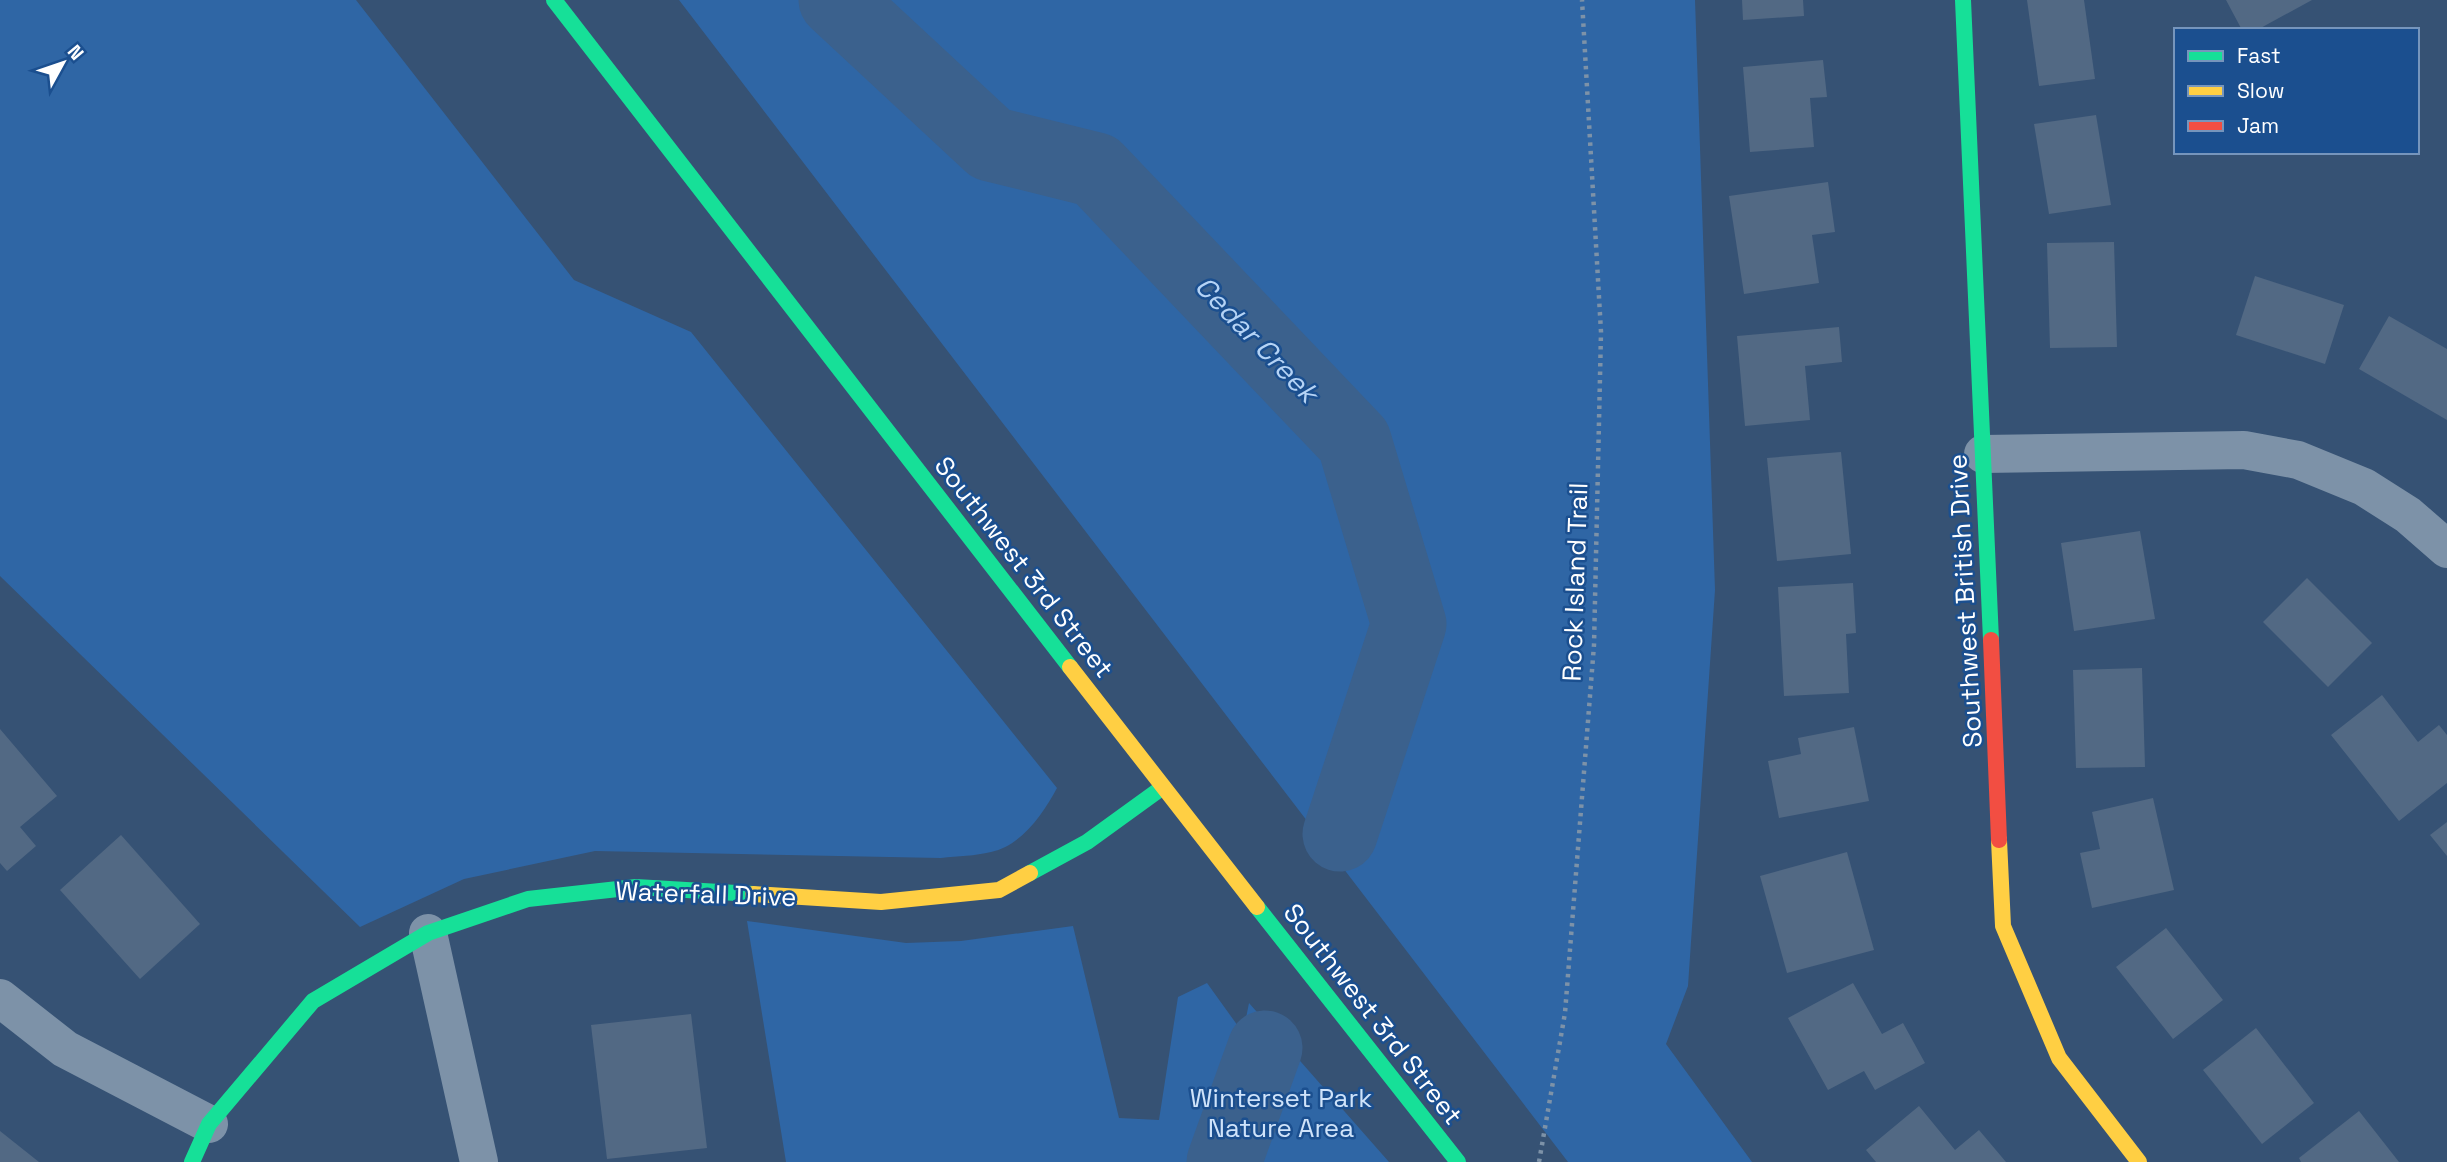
<svg xmlns="http://www.w3.org/2000/svg" width="2447" height="1162" viewBox="0 0 2447 1162" font-family="'Space Grotesk',sans-serif">
<rect width="100%" height="100%" fill="#365274"/>
<g fill="#2f66a5">
<path d="M0,0H356L574,280L691,332L1057,788C1043,814 1022,845 991,852C975,856 958,856 941,858L595,851L464,879L360,927L0,576Z"/>
<path d="M679,0H1695L1715,590L1688,986L1666,1044L1752,1162H1568Z"/>
<path d="M747,921L906,943L961,941L1073,926L1119,1118L1159,1120L1178,997L1207,983L1243,1033L1249,1003L1389,1162H786Z"/>
</g>
<g fill="none" stroke-linecap="round" stroke-linejoin="round">
<g stroke="#3b618d" stroke-width="75">
<path d="M836,0L991,144L1096,170L1354,441L1409,624L1340,834"/>
<path d="M1224,1162L1265,1048"/>
</g>
</g>
<g fill="#526984">
<path d="M1742,0H1803L1804,16L1743,20Z"/>
<path d="M2027,0H2084L2095,79L2039,86Z"/>
<path d="M2226,0H2312L2257,30H2242Z"/>
<path d="M1823,60L1827,97L1810,98L1814,147L1750,152L1743,67Z"/>
<path d="M2096,115L2111,205L2049,214L2034,124Z"/>
<path d="M1828,182L1835,232L1812,235L1819,283L1744,294L1729,196Z"/>
<path d="M2114,242L2117,347L2050,348L2047,243Z"/>
<path d="M2255,276L2344,305L2325,364L2236,335Z"/>
<path d="M2389,316L2447,349V420L2359,369Z"/>
<path d="M1839,327L1842,362L1805,366L1810,420L1745,426L1737,336Z"/>
<path d="M1841,452L1851,554L1777,561L1767,458Z"/>
<path d="M2140,531L2155,619L2074,631L2061,543Z"/>
<path d="M2307,578L2372,643L2328,687L2263,622Z"/>
<path d="M1853,583L1856,633L1846,634L1849,693L1784,696L1778,587Z"/>
<path d="M2142,668L2145,767L2076,768L2073,670Z"/>
<path d="M2382,695L2418,742L2439,725L2447,735V783L2399,821L2331,735Z"/>
<path d="M1854,727L1869,801L1779,818L1768,761L1801,754L1798,738Z"/>
<path d="M0,729L57,796L20,827L36,846L7,871L0,863Z"/>
<path d="M2153,798L2174,890L2092,908L2080,853L2100,849L2092,812Z"/>
<path d="M2447,822V856L2430,835Z"/>
<path d="M121,835L200,924L140,979L60,890Z"/>
<path d="M1847,852L1874,950L1787,973L1760,876Z"/>
<path d="M2166,928L2223,1000L2173,1039L2116,967Z"/>
<path d="M1853,983L1882,1034L1903,1023L1925,1063L1875,1090L1864,1071L1828,1090L1788,1018Z"/>
<path d="M691,1014L707,1148L607,1159L591,1025Z"/>
<path d="M2256,1028L2314,1103L2262,1144L2203,1070Z"/>
<path d="M1919,1106L1955,1150L1979,1130L2006,1162H1876L1866,1150Z"/>
<path d="M2359,1111L2399,1162H2301L2299,1158Z"/>
<path d="M0,1131L39,1162H0Z"/>
</g>
<g fill="none" stroke-linecap="round" stroke-linejoin="round">
<path stroke="#7d92a8" stroke-width="4.5" stroke-dasharray="3.5 5" stroke-linecap="butt" d="M1539,1162L1565,1013L1594,645L1601,332L1582,0"/>
<g stroke="#7d92a8" stroke-width="38">
<path d="M1983,454L2244,450L2298,460L2364,487L2408,515L2447,549"/>
<path d="M428,933L479,1162"/>
<path d="M0,998L65,1049L209,1124"/>
</g>
<g stroke="#16e098" stroke-width="16">
<path d="M554,0L1070,667"/>
<path d="M1963,0L1991,640"/>
<path d="M1030,873L1087,842L1163,787"/>
<path d="M1257,907L1458,1162"/>
<path d="M192,1162L209,1124L313,1001L428,933L528,899L636,887L753,894"/>
</g>
<g stroke="#ffcf43" stroke-width="16">
<path d="M1070,667L1257,907"/>
<path d="M1999,840L2003,926L2059,1058L2139,1162"/>
<path d="M753,894L881,902L999,890L1030,873"/>
</g>
<path stroke="#f24e42" stroke-width="16" d="M1991,640L1999,840"/>
</g>
<g text-anchor="middle" dominant-baseline="central" stroke-width="5" stroke-linejoin="round" paint-order="stroke">
<g font-size="26" fill="#fff" stroke="#1b4f8f">
<text transform="translate(1024 567) rotate(52)">Southwest 3rd Street</text>
<text transform="translate(1575 582) rotate(-88)">Rock Island Trail</text>
<text transform="translate(1965 601) rotate(-93)">Southwest British Drive</text>
<text transform="translate(706 894) rotate(2)">Waterfall Drive</text>
<text transform="translate(1373 1014) rotate(52)">Southwest 3rd Street</text>
</g>
<g font-size="26" fill="#cfe3fa" stroke="#1b4f8f">
<text x="1281" y="1098">Winterset Park<tspan x="1281" dy="30">Nature Area</tspan></text>
</g>
<g font-size="28" font-style="italic" fill="#b5d3f5" stroke="#1b4f8f">
<text transform="translate(1257 339) rotate(46)">Cedar Creek</text>
</g>
</g>
<rect x="2174" y="28" width="245" height="126" fill="#1b4f8f" stroke="#7695bc" stroke-width="2"/>
<rect x="2188" y="51" width="35" height="10" fill="#16e098" stroke="#7695bc" stroke-width="2"/>
<text x="2237" y="63" font-size="21" fill="#ffffff">Fast</text>
<rect x="2188" y="86" width="35" height="10" fill="#ffcf43" stroke="#7695bc" stroke-width="2"/>
<text x="2237" y="98" font-size="21" fill="#ffffff">Slow</text>
<rect x="2188" y="121" width="35" height="10" fill="#f24e42" stroke="#7695bc" stroke-width="2"/>
<text x="2237" y="133" font-size="21" fill="#ffffff">Jam</text>
<g transform="translate(63 63) rotate(50)" stroke="#1b4f8f" stroke-width="5" paint-order="stroke">
<path d="M0-5L12 26L0 18L-12 26Z" fill="#ffffff"/>
<text y="-10" font-size="19" font-weight="bold" text-anchor="middle" fill="#ffffff">N</text>
</g>
</svg>
